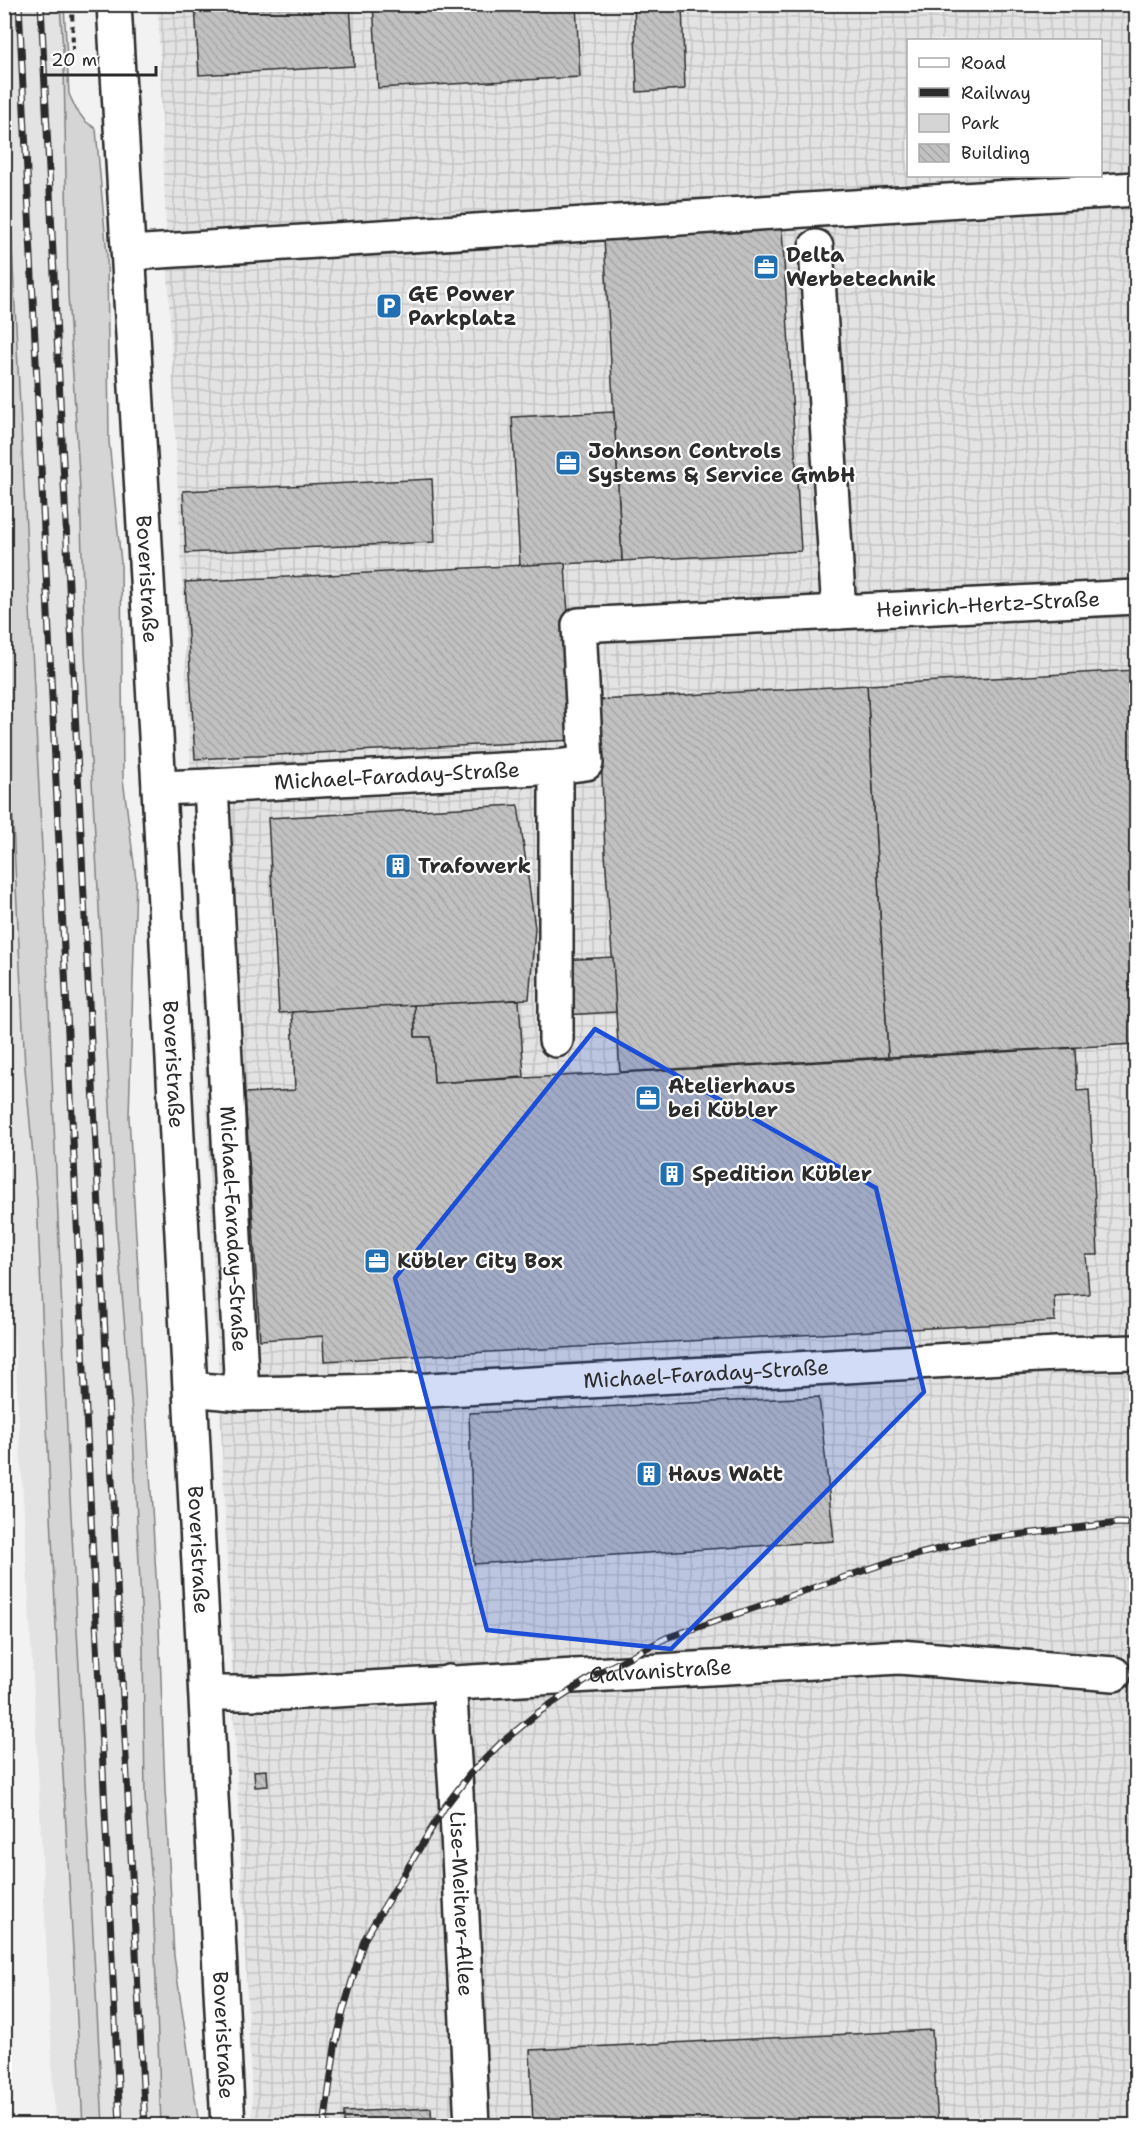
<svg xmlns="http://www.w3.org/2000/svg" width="1141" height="2130" viewBox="0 0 1141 2130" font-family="'Shantell Sans',sans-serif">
<defs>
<pattern id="industrial-grid" width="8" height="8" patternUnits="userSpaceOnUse" patternTransform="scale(1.5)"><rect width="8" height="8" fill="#e3e3e3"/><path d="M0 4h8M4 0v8" fill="none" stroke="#c3c3c3"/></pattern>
<pattern id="building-back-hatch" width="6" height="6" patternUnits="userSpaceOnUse" patternTransform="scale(1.5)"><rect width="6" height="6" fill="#c1c1c1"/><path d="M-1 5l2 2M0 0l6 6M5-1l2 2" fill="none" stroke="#a6a6a6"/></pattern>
</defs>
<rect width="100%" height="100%" fill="#f2f2f2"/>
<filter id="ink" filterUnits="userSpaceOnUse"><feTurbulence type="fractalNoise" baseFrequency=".0167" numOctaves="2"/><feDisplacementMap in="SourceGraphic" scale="12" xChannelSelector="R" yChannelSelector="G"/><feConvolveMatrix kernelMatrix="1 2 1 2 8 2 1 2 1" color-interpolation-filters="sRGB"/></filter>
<g filter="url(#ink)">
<g fill="#e3e3e3">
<path d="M4,5H60L64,65L68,294L80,490L85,654L117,1233L132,1413L143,1647L145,1796L153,1897L161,2125H103L69,1477L44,889L7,149L4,86Z"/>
<path d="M4,604L25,1068L37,1200L61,1739L83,2125H55L36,1731L5,1172Z"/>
</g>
<path fill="url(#industrial-grid)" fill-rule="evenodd" d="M158,5H1136V2125H253L166,233ZM908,40H1100V176H908Z"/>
<g fill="#d5d5d5" stroke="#808080" stroke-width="1.5">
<path d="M60,5H64L69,94L76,109L85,121L96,129L107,255L109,441L121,563L123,779L136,879L129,1117L159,1627L165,1789L174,1956L199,2125H161L153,1897L145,1796L143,1647L132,1413L117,1233L85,654L80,490L68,294L64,65Z"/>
<path d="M4,86L44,889L69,1477L103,2126L83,2125L61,1739L37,1200L25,1068L13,825L4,604Z"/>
</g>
<g fill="url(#building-back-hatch)" stroke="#2b2b2b" stroke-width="1.5">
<path d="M195,4H350L354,66L199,75Z"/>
<path d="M373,4H576L580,77L378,88Z"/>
<path d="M634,4H682L685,89L637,92Z"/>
<path d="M782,228L801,551L622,561L604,238Z"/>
<path d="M614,412L622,561L520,566L512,417Z"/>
<path d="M432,479L435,542L186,553L183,491Z"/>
<path d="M565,563L575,740L195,759L185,582Z"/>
<path d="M1136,670V1044L888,1057L867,685Z"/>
<path d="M867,685L888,1057L620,1072L605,853L599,700Z"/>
<path d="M518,805L535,928L529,999L279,1013L268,818Z"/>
<path d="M613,957L616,1012L564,1015L561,960Z"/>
<path d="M519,1000L524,1077L434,1083L431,1037H415L414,1005Z"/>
<path d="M414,1005L415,1037H431L434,1083L1075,1048L1077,1091L1089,1090L1098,1255H1086L1089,1294L1054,1296L1055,1321L324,1361L323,1336L260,1340L245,1093L295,1090L292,1012Z"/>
<path d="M819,1397L834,1541L474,1564L469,1413Z"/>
<path d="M267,1770L268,1786L255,1787L254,1771Z"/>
<path d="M932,2030L938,2126H533L530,2050Z"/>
<path d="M431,2108L432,2126H344V2112Z"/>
</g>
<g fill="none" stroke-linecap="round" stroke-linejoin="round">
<g stroke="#2b2b2b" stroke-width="38">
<g id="minor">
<path d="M816,247L839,612"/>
<path d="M129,253L1136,189"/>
<path id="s1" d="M556,767L586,763L579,625L1136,597"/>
<path d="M159,788L211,786"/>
<path id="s2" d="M556,1040V767L211,786L242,1394L429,1390L1056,1354L1136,1352"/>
<path d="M191,1389L242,1394"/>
<path id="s3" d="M449,1682L456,1792L472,2126"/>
<path id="s4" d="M207,1693H284L899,1657L1114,1674"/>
</g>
</g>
<g stroke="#2b2b2b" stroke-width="38">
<g id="major">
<path id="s5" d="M114,4L159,788L228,2126"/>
</g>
</g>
<path stroke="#2b2b2b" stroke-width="4" stroke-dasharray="6 4.5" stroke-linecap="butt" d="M72,4L73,50"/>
<use href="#minor" stroke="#fff" stroke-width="33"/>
<use href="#major" stroke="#fff" stroke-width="33"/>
<g stroke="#2b2b2b" stroke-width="7">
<g id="rail">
<path d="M19,4L120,2126"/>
<path d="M41,4L117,1583L145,2126"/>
<path d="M324,2126L335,2047L344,2008L364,1940L444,1808L470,1774L501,1743L539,1712L596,1674L666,1638L889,1562L973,1540L1118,1523L1136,1524"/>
</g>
</g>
<use href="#rail" stroke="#fff" stroke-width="4.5" stroke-dasharray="14" stroke-linecap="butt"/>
</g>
</g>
<path fill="#1d4ed8" fill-opacity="0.2" stroke="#1d4ed8" stroke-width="4.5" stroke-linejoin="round" d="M595,1029L876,1188L924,1392L671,1649L487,1630L395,1278Z"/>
<defs>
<g id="office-square" transform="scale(1.35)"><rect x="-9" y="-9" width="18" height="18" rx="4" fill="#1f6fb2" stroke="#fff"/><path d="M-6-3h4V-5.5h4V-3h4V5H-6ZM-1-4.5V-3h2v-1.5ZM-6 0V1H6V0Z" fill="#fff"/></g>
<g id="parking-square" transform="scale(1.35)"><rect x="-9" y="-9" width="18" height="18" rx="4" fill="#1f6fb2" stroke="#fff"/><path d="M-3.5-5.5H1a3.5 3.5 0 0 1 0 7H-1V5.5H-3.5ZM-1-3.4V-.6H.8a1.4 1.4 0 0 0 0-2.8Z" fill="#fff"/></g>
<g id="building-square" transform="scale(1.35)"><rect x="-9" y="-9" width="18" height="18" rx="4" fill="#1f6fb2" stroke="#fff"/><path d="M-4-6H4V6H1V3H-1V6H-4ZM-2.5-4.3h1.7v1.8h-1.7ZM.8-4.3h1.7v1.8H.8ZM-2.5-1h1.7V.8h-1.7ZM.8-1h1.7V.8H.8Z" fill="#fff"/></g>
</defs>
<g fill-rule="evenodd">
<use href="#office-square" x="766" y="267"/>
<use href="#parking-square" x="389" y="306"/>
<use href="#office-square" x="568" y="463"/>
<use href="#building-square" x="398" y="866"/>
<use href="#office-square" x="648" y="1098"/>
<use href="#building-square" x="672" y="1174"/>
<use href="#office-square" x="377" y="1261"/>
<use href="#building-square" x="649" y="1474"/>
</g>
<g text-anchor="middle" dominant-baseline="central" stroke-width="4.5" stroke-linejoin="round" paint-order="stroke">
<g font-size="21" font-weight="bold" fill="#2b2b2b" stroke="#fff" text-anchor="start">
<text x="786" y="255">Delta<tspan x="786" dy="24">Werbetechnik</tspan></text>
<text x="408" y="294">GE Power<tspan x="408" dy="24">Parkplatz</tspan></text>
<text x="588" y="451">Johnson Controls<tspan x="588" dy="24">Systems &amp; Service GmbH</tspan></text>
<text x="418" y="866">Trafowerk</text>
<text x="668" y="1086">Atelierhaus<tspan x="668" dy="24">bei Kübler</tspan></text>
<text x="692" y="1174">Spedition Kübler</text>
<text x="397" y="1261">Kübler City Box</text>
<text x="668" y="1474">Haus Watt</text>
</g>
<g font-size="21" fill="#2b2b2b" stroke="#fff">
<text stroke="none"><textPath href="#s5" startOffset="576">Boveristraße</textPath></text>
<text stroke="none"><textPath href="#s1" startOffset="578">Heinrich-Hertz-Straße</textPath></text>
<text transform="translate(397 776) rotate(-3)">Michael-Faraday-Straße</text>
<text stroke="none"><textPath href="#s5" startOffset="1062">Boveristraße</textPath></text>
<text stroke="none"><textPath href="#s2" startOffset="1062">Michael-Faraday-Straße</textPath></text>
<text stroke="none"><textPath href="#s2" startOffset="1692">Michael-Faraday-Straße</textPath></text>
<text stroke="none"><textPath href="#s5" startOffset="1548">Boveristraße</textPath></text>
<text stroke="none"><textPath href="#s4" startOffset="454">Galvanistraße</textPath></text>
<text stroke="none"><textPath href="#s3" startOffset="222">Lise-Meitner-Allee</textPath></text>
<text stroke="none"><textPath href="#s5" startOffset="2034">Boveristraße</textPath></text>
</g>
</g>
<rect width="1141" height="2130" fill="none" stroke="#fff" stroke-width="24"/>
<rect x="12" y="12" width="1117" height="2106" fill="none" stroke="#2b2b2b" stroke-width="2" filter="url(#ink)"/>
<rect x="907" y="39" width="195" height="138" fill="#ffffff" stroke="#aaaaaa" stroke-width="1.5"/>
<rect x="919" y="58" width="30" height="9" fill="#ffffff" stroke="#aaaaaa" stroke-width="1.5"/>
<text x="961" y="69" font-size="18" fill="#2b2b2b">Road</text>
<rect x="919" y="88" width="30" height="9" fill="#2b2b2b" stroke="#aaaaaa" stroke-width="1.5"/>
<text x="961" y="99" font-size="18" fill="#2b2b2b">Railway</text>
<rect x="919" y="114" width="30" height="18" fill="#d5d5d5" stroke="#aaaaaa" stroke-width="1.5"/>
<text x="961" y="129" font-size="18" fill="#2b2b2b">Park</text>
<rect x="919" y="144" width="30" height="18" fill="url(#building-back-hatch)" stroke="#aaaaaa" stroke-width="1.5"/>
<text x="961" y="159" font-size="18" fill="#2b2b2b">Building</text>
<path d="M42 66v9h114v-9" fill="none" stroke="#2b2b2b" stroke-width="3"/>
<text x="51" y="66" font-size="18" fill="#2b2b2b" stroke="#ffffff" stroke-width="4.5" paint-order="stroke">20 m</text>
</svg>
